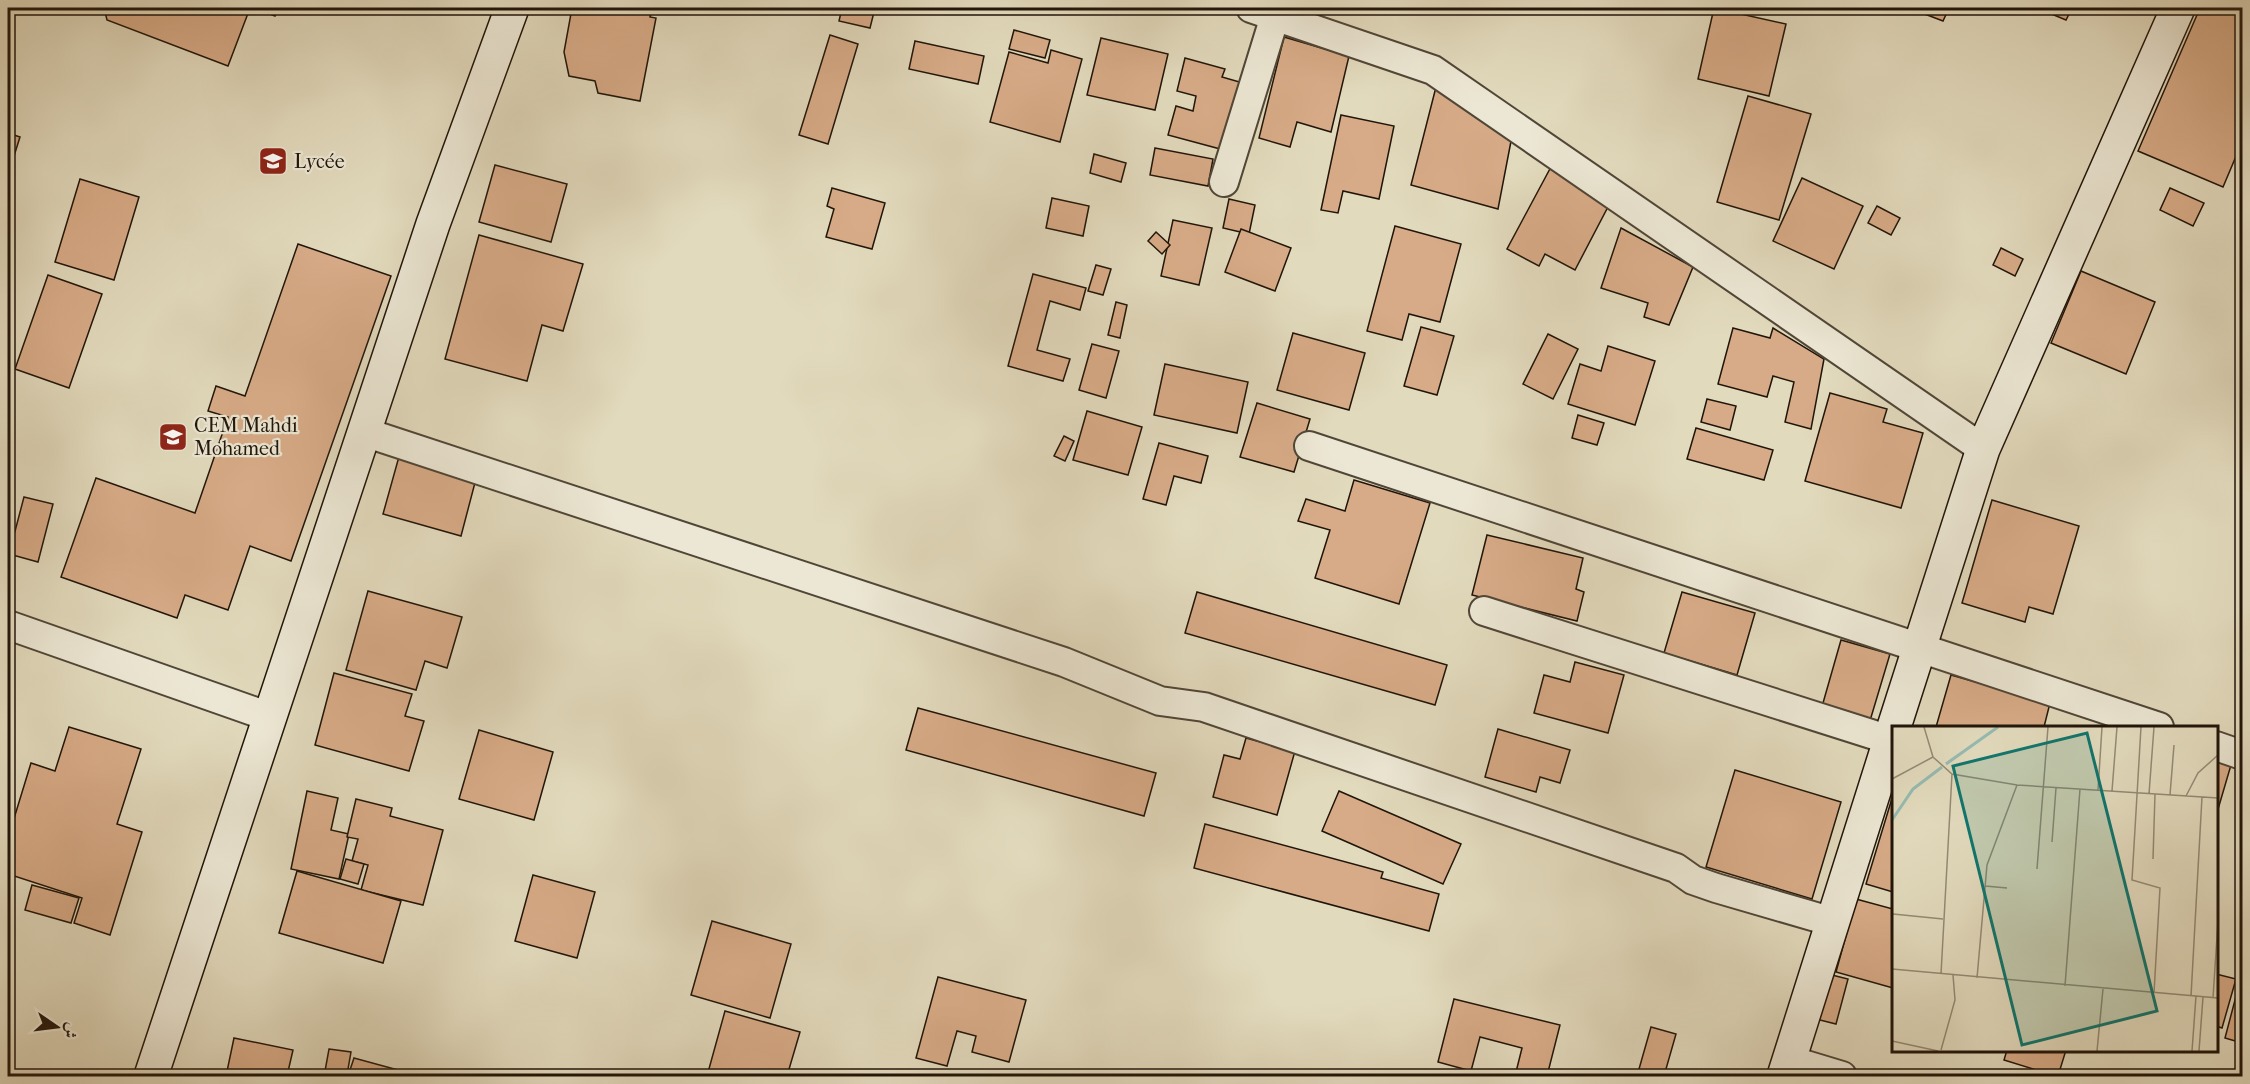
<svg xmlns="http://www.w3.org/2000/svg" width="2250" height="1084" viewBox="0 0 2250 1084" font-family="'IM FELL French Canon',Amiri,serif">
<rect width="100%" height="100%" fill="#e2dabd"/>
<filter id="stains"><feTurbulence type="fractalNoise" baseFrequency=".00333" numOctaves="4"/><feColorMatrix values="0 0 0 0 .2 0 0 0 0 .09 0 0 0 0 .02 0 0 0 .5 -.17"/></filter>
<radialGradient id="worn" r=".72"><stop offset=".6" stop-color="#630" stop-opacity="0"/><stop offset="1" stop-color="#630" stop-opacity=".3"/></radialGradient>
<g fill="#d7ab87" stroke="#20150a" stroke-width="1.5">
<path d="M104,8H250L228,66L107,20Z"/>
<path d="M254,8H279L275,16Z"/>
<path d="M572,8H652L650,17L656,18L640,101L598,93L595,81L569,76L564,52Z"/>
<path d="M842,8H875L870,28L839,21Z"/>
<path d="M1714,8L1786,24L1769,96L1698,79Z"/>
<path d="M1909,8H1949L1943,21Z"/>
<path d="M2037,8H2072L2066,20Z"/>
<path d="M2200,8H2230L2242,13V142L2223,187L2138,151Z"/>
<path d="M1014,30L1050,40L1045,58L1009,49Z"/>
<path d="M830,35L858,44L828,144L799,135Z"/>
<path d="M1284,37L1349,56L1331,132L1297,122L1290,147L1259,138Z"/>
<path d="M1101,38L1168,54L1155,110L1087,95Z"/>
<path d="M915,41L984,56L978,84L909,69Z"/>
<path d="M1051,50L1082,59L1060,142L990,122L1009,52L1048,63Z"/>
<path d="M1185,58L1225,69L1222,77L1243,83L1224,150L1168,135L1176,106L1193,111L1196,96L1177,91Z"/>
<path d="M1436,87L1512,136L1498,209L1411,185Z"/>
<path d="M1748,96L1811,114L1779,220L1717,202Z"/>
<path d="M1341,115L1394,126L1379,199L1343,191L1338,213L1321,210Z"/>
<path d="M8,133L20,137L8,175Z"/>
<path d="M1155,148L1213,159L1208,186L1150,175Z"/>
<path d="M1094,154L1126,163L1121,182L1090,173Z"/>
<path d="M495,165L567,184L551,242L479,222Z"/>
<path d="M1552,165L1610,203L1575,270L1545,254L1539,266L1507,249Z"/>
<path d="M1802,178L1863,206L1834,269L1773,241Z"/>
<path d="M80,179L139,197L114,280L55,262Z"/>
<path d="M832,188L885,203L872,249L826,237L834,209L827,206Z"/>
<path d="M2170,188L2204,203L2193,226L2160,210Z"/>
<path d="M1052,198L1089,206L1083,236L1046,228Z"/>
<path d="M1229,199L1255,205L1249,234L1223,228Z"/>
<path d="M1877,206L1900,218L1891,235L1868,223Z"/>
<path d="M1173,220L1212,228L1199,285L1161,276Z"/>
<path d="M1395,226L1461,244L1440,322L1409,314L1402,340L1367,331Z"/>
<path d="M1621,228L1693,267L1669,325L1644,317L1648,303L1601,288Z"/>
<path d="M1241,229L1291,248L1275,291L1225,272Z"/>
<path d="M1156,232L1170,245L1162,254L1148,241Z"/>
<path d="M479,235L583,264L563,331L542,325L527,381L445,359Z"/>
<path d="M298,244L391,276L291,561L250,546L228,610L185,595L177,618L61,577L96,478L195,513L228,417L208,411L216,386L245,396Z"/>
<path d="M2001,248L2023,259L2015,276L1993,265Z"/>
<path d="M1096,265L1111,269L1103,295L1088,291Z"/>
<path d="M2081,271L2155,302L2126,374L2051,343Z"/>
<path d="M1033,274L1086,288L1080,310L1050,301L1037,350L1070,359L1063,381L1008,366Z"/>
<path d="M48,275L102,294L69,388L15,369Z"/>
<path d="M1116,302L1127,305L1120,338L1108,335Z"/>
<path d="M1421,327L1454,336L1437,395L1404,386Z"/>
<path d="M1733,328L1770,338L1773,328L1824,359L1811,429L1785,422L1794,382L1773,376L1767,397L1718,384Z"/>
<path d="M1293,333L1365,353L1349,410L1277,390Z"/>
<path d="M1548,334L1578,349L1553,399L1523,384Z"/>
<path d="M1092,344L1119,351L1106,398L1079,390Z"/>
<path d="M1608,346L1655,361L1635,425L1568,404L1580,364L1601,371Z"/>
<path d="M1165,364L1248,382L1237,433L1154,415Z"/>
<path d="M1830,393L1887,409L1883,422L1923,433L1901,508L1805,481Z"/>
<path d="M1707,399L1736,406L1730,430L1701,422Z"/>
<path d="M1257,403L1310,419L1294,472L1240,457Z"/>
<path d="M1087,411L1142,427L1128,475L1073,460Z"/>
<path d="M1578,415L1604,423L1597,445L1572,438Z"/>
<path d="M1696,428L1773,450L1764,480L1687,459Z"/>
<path d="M1064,436L1074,441L1065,461L1054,456Z"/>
<path d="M1159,443L1208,456L1201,483L1174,476L1166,505L1143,499Z"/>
<path d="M400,453L477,475L461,536L383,514Z"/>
<path d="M1354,480L1430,503L1399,604L1315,578L1330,530L1298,521L1306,499L1345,511Z"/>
<path d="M24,497L53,504L38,562L9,554Z"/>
<path d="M1992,500L2079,526L2053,614L2029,607L2025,622L1962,603Z"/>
<path d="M1487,535L1583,558L1576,589L1584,592L1577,621L1472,595Z"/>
<path d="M368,591L462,617L447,668L425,661L416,690L346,670Z"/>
<path d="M1197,592L1447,665L1435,705L1185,633Z"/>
<path d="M1682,592L1755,613L1737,675L1664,653Z"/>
<path d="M1841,640L1890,654L1869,724L1821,710Z"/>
<path d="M1575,662L1624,675L1608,733L1534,713L1544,675L1570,682Z"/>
<path d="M334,673L412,694L405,716L424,721L409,771L315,745Z"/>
<path d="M1951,675L2050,703L2044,727H1936Z"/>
<path d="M918,708L1156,773L1144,816L906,750Z"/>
<path d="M69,727L141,749L117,824L142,832L110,935L74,923L82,898L8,874V838L31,763L55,771Z"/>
<path d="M1498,729L1570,750L1560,783L1540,777L1536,792L1485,777Z"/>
<path d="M479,730L553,752L534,820L459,799Z"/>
<path d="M1246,738L1295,751L1277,815L1213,797L1224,755L1240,759Z"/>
<path d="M2216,760L2231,765L2216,816Z"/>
<path d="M1735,770L1841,802L1812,899L1706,867Z"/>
<path d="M307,791L338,798L331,830L349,834L339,879L291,869Z"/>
<path d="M1339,791L1461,844L1443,884L1322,831Z"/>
<path d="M1893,795V892L1866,884Z"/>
<path d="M356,799L392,808L390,816L443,830L423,905L361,890L368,865L352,861L358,839L347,837Z"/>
<path d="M1205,824L1383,872L1381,878L1439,894L1429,931L1194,868Z"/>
<path d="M346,859L364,864L358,884L340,879Z"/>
<path d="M297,871L401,901L383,963L279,933Z"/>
<path d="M533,875L595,892L577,958L515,941Z"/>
<path d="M32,885L79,898L71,923L25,910Z"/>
<path d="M1856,899L1893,909V988L1836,972Z"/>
<path d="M712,921L791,944L770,1018L691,995Z"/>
<path d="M1824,973L1848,979L1836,1024L1812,1018Z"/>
<path d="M2216,974L2236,979L2222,1028L2216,1026Z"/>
<path d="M938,977L1026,1000L1009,1062L972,1052L976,1036L957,1031L947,1066L916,1058Z"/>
<path d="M2240,981L2242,982V1043L2225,1038Z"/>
<path d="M1454,999L1560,1025L1547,1076H1515L1522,1048L1480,1037L1471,1071L1438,1062Z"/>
<path d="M725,1011L800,1032L787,1076H707Z"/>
<path d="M1651,1027L1676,1034L1664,1076H1637Z"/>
<path d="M234,1038L293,1050L287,1076H226Z"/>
<path d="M329,1049L351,1052L347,1075L325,1071Z"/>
<path d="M2007,1050H2066L2058,1076H2045L2046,1073L2004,1060Z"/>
<path d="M354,1058L420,1076H348Z"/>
<path d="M2238,1060L2242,1061V1076H2233Z"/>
</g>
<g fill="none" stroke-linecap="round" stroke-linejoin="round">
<g stroke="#504637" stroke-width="32">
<g id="street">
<path d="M1251,8L1433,70L1983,449"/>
<path d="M1224,182L1275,16"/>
<path d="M364,432L1064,662L1160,701L1204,707L1676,868L1693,880L1716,888L1833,922"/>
<path d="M1309,446L2159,727"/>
<path d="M1484,611L1890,740"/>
<path d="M8,625L270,717"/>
<path d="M2216,746L2242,755"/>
<path d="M1789,1060L1842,1076"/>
</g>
</g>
<g stroke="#20150a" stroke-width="36">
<g id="secondary">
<path d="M1894,727L1983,449L2178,8"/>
<path d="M151,1076L433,224L512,8"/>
<path d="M1784,1076L1893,731"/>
</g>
</g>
<use href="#street" stroke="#ece7d4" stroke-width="28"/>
<use href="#secondary" stroke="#ece7d4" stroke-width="33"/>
</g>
<defs>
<g id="school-square" transform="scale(1.5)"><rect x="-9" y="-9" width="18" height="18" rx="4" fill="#8f2418" stroke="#ece7d4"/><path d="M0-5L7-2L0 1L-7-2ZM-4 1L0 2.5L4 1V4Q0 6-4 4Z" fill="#fff"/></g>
</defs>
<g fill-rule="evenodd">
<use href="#school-square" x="273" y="161"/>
<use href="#school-square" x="173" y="437"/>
</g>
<g text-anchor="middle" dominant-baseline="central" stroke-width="4.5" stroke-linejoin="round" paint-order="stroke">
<g font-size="20" fill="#20150a" stroke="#ece7d4" text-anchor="start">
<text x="294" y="161">Lycée</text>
<text x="194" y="425">CEM Mahdi<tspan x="194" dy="23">Mohamed</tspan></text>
</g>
</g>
<g transform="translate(1892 726)">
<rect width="326" height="326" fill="#e2dabd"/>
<path fill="none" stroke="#95bbb2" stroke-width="3" d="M54,38L106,1M0,94L21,63L50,41"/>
<path fill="none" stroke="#948b75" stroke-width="1.5" d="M32,1L41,31L60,48L125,59L326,72M249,1L240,154L268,162L262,267M0,53L41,31M206,64L210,1M220,65L225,1M257,68L262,1M278,69L282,19M294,70L306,47L326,29M160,116L164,62M261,133L263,68M145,143L156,1M93,160L115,162M1,188L51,193M0,243L326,272M49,248L60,48M85,252L95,139L125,59M173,260L188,63M299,270L310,71M321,272L326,195M0,315L46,325M49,324L63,274L61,249M205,325L211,263M300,325L304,270M307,325L311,271"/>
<path fill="#0f766e" fill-opacity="0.15" stroke="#0f766e" stroke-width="3" d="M195,7L265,285L130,319L61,40Z"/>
<rect width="326" height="326" fill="none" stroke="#20150a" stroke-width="3"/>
</g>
<rect width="2250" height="1084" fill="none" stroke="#e2dabd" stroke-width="30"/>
<rect x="9" y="9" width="2232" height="1066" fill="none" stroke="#20150a" stroke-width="3"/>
<rect x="15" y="15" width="2220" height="1054" fill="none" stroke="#20150a" stroke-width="1.5"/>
<g transform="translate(57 1027) rotate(104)" stroke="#ece7d4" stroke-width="4.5" paint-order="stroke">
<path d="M0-4.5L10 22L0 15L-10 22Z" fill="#20150a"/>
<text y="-9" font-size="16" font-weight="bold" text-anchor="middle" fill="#20150a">ش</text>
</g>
<rect width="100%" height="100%" filter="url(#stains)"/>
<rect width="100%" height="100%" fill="url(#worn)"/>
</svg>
